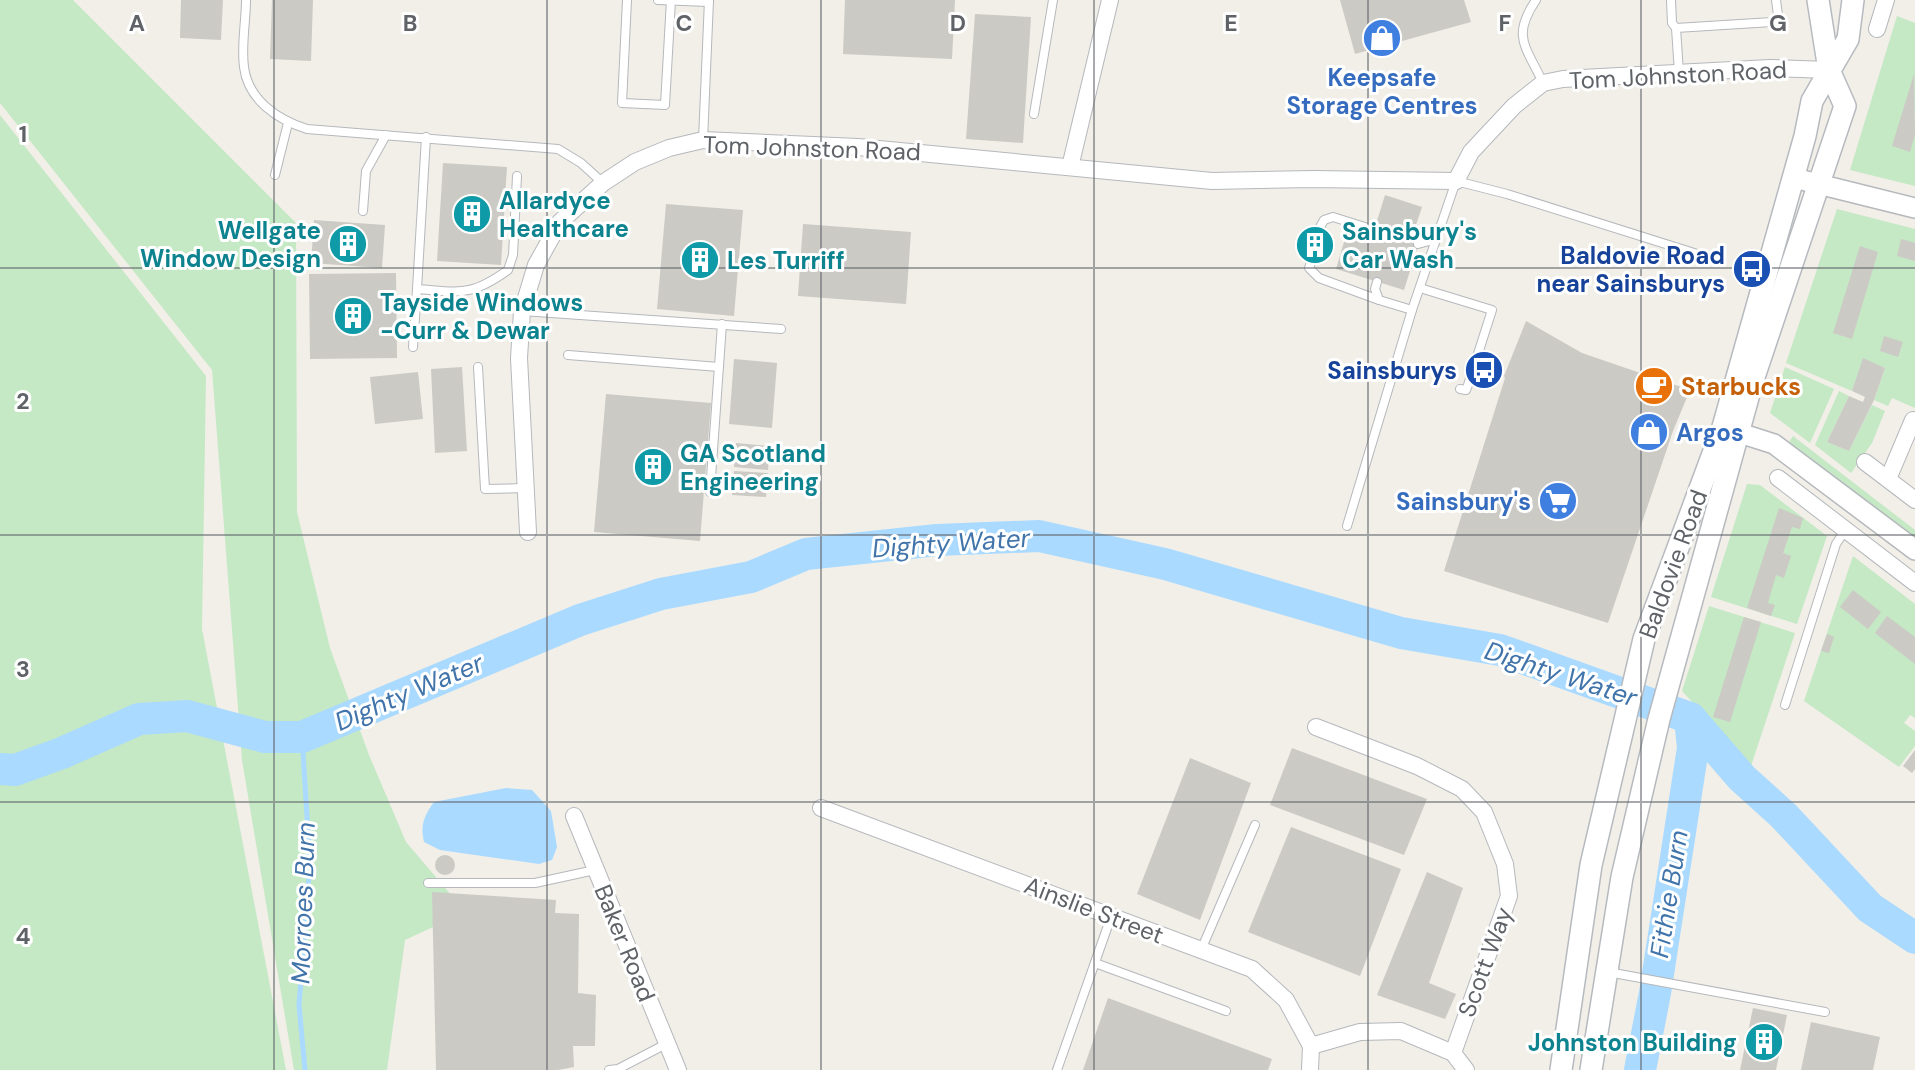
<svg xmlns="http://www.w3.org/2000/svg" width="1915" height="1070" viewBox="0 0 1915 1070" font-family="'DM Sans',sans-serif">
<rect width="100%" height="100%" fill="#f1efe8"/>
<g fill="#c5e8c5">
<path d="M0,0H73L296,223L297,512L330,648L369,755L406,842L452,896L476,907L405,940L387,1070H294L242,760L212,370L0,103Z"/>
<path d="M1897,16L1915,23V186L1850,170Z"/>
<path d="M0,115L206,376L202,629L286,1070H0Z"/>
<path d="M1837,209L1915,229V408L1892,398L1888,406L1874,400L1885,368L1864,359L1852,391L1786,363Z"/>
<path d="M1785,367L1834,389L1810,443L1770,413Z"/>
<path d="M1839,391L1849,396L1827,442L1849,451L1872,405L1885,411L1872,443L1851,473L1815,445Z"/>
<path d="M1793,436L1915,530V539L1789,442Z"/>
<path d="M1747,484L1760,485L1827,536L1797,624L1711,597Z"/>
<path d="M1853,556L1915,604V718L1910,715L1904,723L1915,731V746L1899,767L1804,701Z"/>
<path d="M1709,606L1795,633L1751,766L1682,691Z"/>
</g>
<path fill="#aadaff" d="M506,788L532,790L551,811L557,847L552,860L539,864L440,850L424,842C420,825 424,816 434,802Z"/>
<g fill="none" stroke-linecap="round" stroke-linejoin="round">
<path stroke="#aadaff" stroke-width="5" d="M302,737L310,863L299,1005L305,1070"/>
<g stroke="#aadaff" stroke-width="32">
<path d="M0,769L15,770L62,753L139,719L187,716L265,737H302L580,620L661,594L751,577L806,554L937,540L1039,536L1165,564L1401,633L1500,650L1690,718L1742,778L1784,816L1870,908L1915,938"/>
<path d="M1640,1070L1655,993L1693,748L1690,718"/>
</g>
</g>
<g fill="#cccac5">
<path d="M181,0H223L221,40L180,38Z"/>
<path d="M272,0H313L311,61L270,59Z"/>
<path d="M845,0H955L952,59L843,54Z"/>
<path d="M1340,0H1464L1471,22L1355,54Z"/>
<path d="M975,14L1031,17L1023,143L966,139Z"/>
<path d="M1914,74L1915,135L1910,152L1892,146Z"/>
<path d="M443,163L507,167L501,265L437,261Z"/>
<path d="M1385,195L1422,207L1413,234L1421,236L1404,290L1336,269L1347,232L1366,238L1371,219L1377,221Z"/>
<path d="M666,204L743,210L734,316L657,309Z"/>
<path d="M314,220L385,225L382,268L311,263Z"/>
<path d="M803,224L911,232L906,304L798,296Z"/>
<path d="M1313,227L1326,231L1317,264L1303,259Z"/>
<path d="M1901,239L1915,243V261L1897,256Z"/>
<path d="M1860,246L1878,252L1852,339L1833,333Z"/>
<path d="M396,273L397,358L310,359L309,274Z"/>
<path d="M1526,321L1582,353L1690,390L1673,431L1608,623L1444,571L1505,378L1504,376Z"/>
<path d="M1884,336L1903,342L1898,357L1880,351Z"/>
<path d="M1863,358L1885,368L1874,400L1849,451L1827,442L1849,396L1863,402L1865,397L1852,391Z"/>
<path d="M734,359L777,363L772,428L729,424Z"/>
<path d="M462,367L467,451L435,453L431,369Z"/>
<path d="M418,372L423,419L375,424L370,377Z"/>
<path d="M606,394L711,403L700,541L594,532Z"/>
<path d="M736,443L770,446L768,470L734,467Z"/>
<path d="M734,471L768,473L766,497L732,495Z"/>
<path d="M1779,508L1803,518L1800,529L1792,527L1783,553L1791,556L1784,578L1776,575L1768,603L1775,605L1771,616L1747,608Z"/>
<path d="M1853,590L1881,612L1868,629L1840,607Z"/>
<path d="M1887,616L1915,637V664L1875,633Z"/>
<path d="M1744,617L1761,622L1730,722L1713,717Z"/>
<path d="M1827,634L1834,637L1829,653L1821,651Z"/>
<path d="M1292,748L1427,799L1404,855L1270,805Z"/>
<path d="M1915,750V769L1912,773L1903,766Z"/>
<path d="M1190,758L1251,783L1200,920L1137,894Z"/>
<path d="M1291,827L1401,869L1360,976L1248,932Z"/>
<circle cx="445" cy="865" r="10"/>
<path d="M1427,872L1463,888L1429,983L1456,994L1445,1019L1377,995Z"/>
<path d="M432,892L556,900L555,913L579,914L578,993L596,995L595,1046H573L574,1067L558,1070H436Z"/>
<path d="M1108,998L1272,1059L1268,1070H1083Z"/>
<path d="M1753,1008L1787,1015L1776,1070H1740Z"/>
<path d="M1811,1022L1880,1037L1873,1070H1801Z"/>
</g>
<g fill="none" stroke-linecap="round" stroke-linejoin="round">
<g stroke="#b5b8bc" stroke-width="10">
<g id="service">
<path d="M246,0C246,21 241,46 244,67C248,100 278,120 307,129L558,149L581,163L603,183"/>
<path d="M627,0L622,103L665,105L671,0"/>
<path d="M658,0L709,2"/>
<path d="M1536,0C1511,37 1526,46 1543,83"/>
<path d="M1671,0L1672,23L1676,28L1679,73"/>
<path d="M1676,28L1772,22L1778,15L1776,0"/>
<path d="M1034,114L1053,0"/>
<path d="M426,137L417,289C461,292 470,297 508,270L513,255L517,176"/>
<path d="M703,140L709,0"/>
<path d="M275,175L288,123"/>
<path d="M363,211L366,171L386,135"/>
<path d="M1319,229L1324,220L1333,217L1368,228"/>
<path d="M1418,244L1437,239"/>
<path d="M1311,262L1309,268L1319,278L1379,300"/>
<path d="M1377,282L1375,289L1379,300L1412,310"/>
<path d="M1420,288L1492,310L1468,385L1466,390L1460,389"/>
<path d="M522,311L781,329"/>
<path d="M413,347L417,289"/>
<path d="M568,355L719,367"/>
<path d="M478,367L485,489L526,488"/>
<path d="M710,492L722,324"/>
<path d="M1347,526L1412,310L1456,181L1507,194L1710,258"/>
<path d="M1785,705L1836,544L1846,529"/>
<path d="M428,883H535L595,870"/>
<path d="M1201,950L1255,825"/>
<path d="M1095,963L1226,1011"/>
<path d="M1608,972L1825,1012"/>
<path d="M609,1070L618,1069L666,1044"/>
<path d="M1057,1070L1111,917"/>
</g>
</g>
<g stroke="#b5b8bc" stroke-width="18">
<g id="minor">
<path d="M1877,29L1886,0"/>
<path d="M1070,167L1110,0"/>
<path d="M1865,462L1915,500"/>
<path d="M1778,478L1915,583"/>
<path d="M1888,479L1913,420"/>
<path d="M528,532L519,358L522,311L536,265L560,222L603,183L635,162L669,148L703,140L858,147L1212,181L1313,179L1456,181L1471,152L1514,106L1543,83L1563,79L1770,68L1829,70"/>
<path d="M1316,727L1417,766L1462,789L1484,812L1505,864L1509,896L1453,1053"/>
<path d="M821,808L1252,969L1286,1000L1311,1046L1310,1070"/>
<path d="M574,816L678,1070"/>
<path d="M1311,1046L1360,1032L1401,1031L1453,1053L1466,1070"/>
</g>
</g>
<g stroke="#b5b8bc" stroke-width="22">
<g id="tertiary">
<path d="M1794,178L1915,208"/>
<path d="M1724,428L1774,444L1915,550"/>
</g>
</g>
<g stroke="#b6babf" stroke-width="24">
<g id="secondary">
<path d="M1561,1070L1591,865L1644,639L1723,427L1805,136L1812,101L1848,39L1853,0"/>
<path d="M1591,1070L1622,877L1659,719L1752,383L1845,106L1829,70L1818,0"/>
</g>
</g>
<use href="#service" stroke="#fff" stroke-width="8"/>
<use href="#minor" stroke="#fff" stroke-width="16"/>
<use href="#tertiary" stroke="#fff" stroke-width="19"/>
<use href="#secondary" stroke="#fff" stroke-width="21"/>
</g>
<path fill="none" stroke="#5f6368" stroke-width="2" stroke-opacity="0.55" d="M274,0V1070M547,0V1070M821,0V1070M1094,0V1070M1368,0V1070M1641,0V1070M0,268H1915M0,535H1915M0,802H1915"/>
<defs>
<g id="shop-disc" transform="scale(2.0125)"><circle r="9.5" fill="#3f7fe0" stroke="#fff"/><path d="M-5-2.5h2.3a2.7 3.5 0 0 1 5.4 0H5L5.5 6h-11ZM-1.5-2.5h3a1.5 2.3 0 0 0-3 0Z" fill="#fff"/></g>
<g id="building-disc" transform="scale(2.0125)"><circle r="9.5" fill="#0f9aa8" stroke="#fff"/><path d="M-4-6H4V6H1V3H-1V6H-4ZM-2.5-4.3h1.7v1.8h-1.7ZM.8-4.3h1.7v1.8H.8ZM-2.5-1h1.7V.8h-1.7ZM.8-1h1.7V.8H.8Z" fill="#fff"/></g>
<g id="bus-disc" transform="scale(2.0125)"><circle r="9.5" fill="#1a4fb4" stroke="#fff"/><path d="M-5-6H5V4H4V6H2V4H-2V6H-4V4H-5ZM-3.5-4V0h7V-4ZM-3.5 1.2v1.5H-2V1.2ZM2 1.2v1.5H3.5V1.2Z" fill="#fff"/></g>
<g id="cafe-disc" transform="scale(2.0125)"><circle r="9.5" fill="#e8710a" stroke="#fff"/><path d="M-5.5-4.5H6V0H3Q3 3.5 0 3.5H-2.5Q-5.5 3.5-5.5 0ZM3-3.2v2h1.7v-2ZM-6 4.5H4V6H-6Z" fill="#fff"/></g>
<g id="supermarket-disc" transform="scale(2.0125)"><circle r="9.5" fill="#3f7fe0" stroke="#fff"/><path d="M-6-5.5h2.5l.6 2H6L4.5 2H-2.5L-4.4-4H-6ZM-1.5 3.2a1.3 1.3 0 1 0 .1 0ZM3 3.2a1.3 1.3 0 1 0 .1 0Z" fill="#fff"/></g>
</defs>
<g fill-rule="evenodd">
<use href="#shop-disc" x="1382" y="38"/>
<use href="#building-disc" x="472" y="214"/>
<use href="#building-disc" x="348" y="244"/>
<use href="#building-disc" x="1315" y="245"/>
<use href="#building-disc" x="700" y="260"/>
<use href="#bus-disc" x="1752" y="269"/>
<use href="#building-disc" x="353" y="316"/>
<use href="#bus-disc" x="1484" y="370"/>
<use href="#cafe-disc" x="1654" y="386"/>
<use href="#shop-disc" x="1649" y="432"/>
<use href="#building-disc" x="653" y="467"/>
<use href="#supermarket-disc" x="1558" y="501"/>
<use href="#building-disc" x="1764" y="1042"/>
</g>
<g text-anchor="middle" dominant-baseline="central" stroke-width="6" stroke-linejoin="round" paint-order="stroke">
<g font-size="24" fill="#5f6368" stroke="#fff">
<text transform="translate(1678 75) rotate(-3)">Tom Johnston Road</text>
<text transform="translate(812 148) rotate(2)">Tom Johnston Road</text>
<text transform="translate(1673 564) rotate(-70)">Baldovie Road</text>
<text transform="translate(1094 910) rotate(21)">Ainslie Street</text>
<text transform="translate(625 943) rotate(68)">Baker Road</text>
<text transform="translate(1485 962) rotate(-70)">Scott Way</text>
</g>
<g font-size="24" font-weight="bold" fill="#366cbe" stroke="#fff">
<text x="1382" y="77">Keepsafe<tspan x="1382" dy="28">Storage Centres</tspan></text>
<text x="1676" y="432" text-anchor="start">Argos</text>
<text x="1531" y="501" text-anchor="end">Sainsbury's</text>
</g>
<g font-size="24" font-weight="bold" fill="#0d838f" stroke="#fff" text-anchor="start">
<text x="499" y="200">Allardyce<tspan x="499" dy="28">Healthcare</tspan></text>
<text x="321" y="230" text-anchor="end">Wellgate<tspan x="321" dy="28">Window Design</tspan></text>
<text x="1342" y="231">Sainsbury's<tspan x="1342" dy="28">Car Wash</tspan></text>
<text x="727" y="260">Les Turriff</text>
<text x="380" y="302">Tayside Windows<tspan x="380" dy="28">-Curr &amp; Dewar</tspan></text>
<text x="680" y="453">GA Scotland<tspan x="680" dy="28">Engineering</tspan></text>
<text x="1737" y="1042" text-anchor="end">Johnston Building</text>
</g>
<g font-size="24" font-weight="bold" fill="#164399" stroke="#fff" text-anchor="end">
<text x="1725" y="255">Baldovie Road<tspan x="1725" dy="28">near Sainsburys</tspan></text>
<text x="1457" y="370">Sainsburys</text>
</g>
<g font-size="24" font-weight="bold" fill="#c56008" stroke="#fff" text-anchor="start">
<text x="1681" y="386">Starbucks</text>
</g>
<g font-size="26" font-style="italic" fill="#4174aa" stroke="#fff">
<text transform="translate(951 543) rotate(-4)">Dighty Water</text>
<text transform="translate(1561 674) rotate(18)">Dighty Water</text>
<text transform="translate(409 692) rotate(-23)">Dighty Water</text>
<text transform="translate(1669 894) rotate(-81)">Fithie Burn</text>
<text transform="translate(303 903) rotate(-88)">Morroes Burn</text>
</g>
</g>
<g font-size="23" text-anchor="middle" font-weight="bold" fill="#5f6368" stroke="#fff" stroke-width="6" stroke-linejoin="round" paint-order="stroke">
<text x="137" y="31">A</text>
<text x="410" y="31">B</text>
<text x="684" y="31">C</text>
<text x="958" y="31">D</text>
<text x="1231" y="31">E</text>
<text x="1505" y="31">F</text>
<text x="1778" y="31">G</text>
<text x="23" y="142">1</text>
<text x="23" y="409">2</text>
<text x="23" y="677">3</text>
<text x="23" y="944">4</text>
</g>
</svg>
